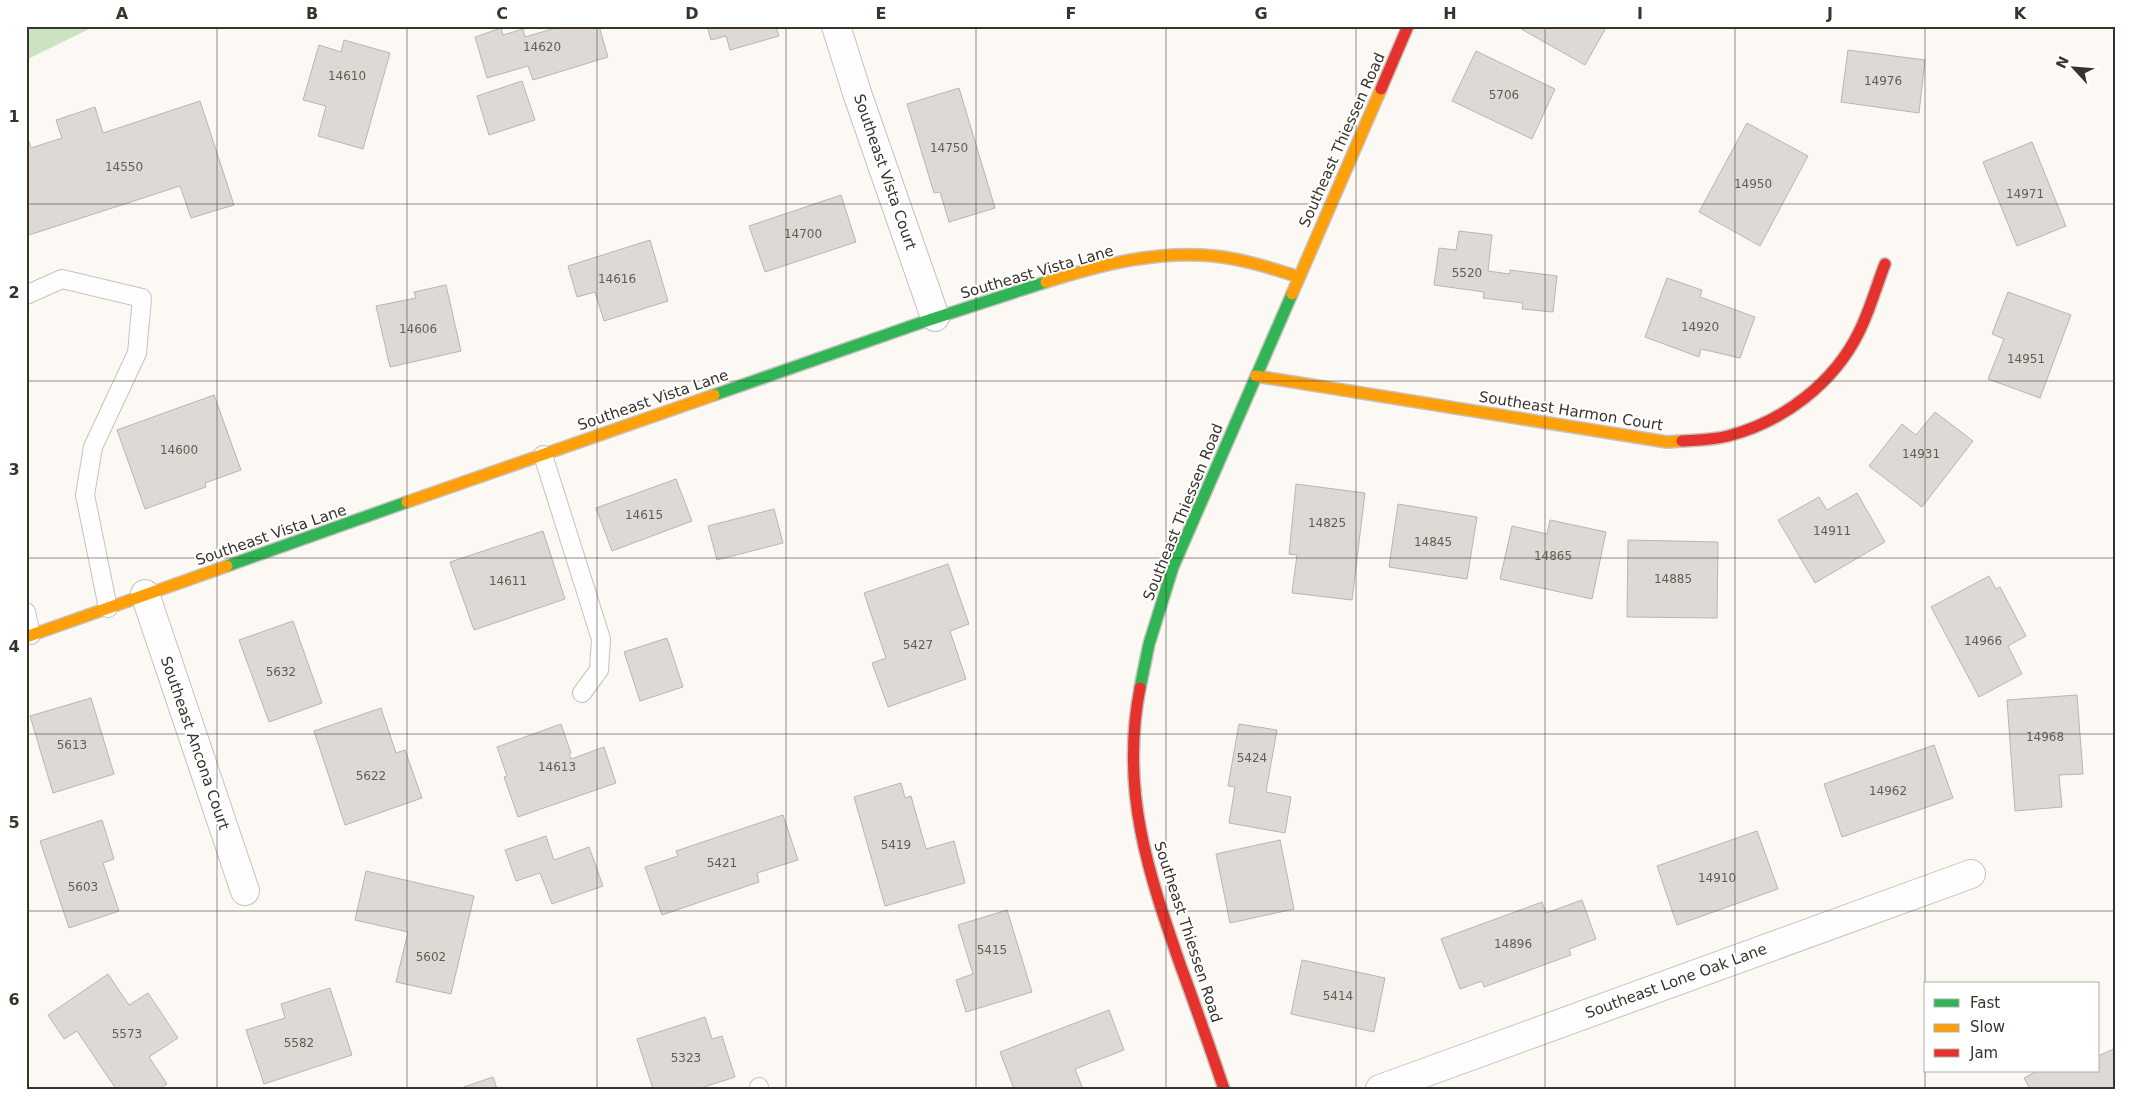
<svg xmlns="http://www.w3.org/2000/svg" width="2142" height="1115" viewBox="0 0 2142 1115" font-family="'DejaVu Sans',sans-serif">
<rect width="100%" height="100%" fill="#fcf9f5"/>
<path fill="#cce3c1" d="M26,26H95L26,60Z"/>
<g fill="#dfd9d5" stroke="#bab5b1">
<path d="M562,26H599L608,57L533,80L528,66L487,78L475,37L501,28L503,35L523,29L525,37Z"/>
<path d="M707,26H776L779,36L730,50L726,36L711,40Z"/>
<path d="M1516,26H1607L1585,65Z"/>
<path d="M344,40L390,53L363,149L318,136L326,106L303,100L319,45L341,52Z"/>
<path d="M1848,50L1925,60L1919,113L1841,102Z"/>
<path d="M1476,51L1555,89L1532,139L1452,101Z"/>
<path d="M522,81L535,120L489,135L477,96Z"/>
<path d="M959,88L995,208L949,222L940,192L934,193L907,104Z"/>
<path d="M200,101L234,205L191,218L180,186L26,236V133L31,148L62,138L56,120L95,107L103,133Z"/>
<path d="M1747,123L1808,156L1760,246L1699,212Z"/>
<path d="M2032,142L2066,226L2017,246L1983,162Z"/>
<path d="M841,195L856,242L765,272L749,226Z"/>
<path d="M1459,231L1492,235L1488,271L1510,274V270L1557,276L1553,312L1522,309L1523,303L1483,298L1484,292L1434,285L1439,248L1456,250Z"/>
<path d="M650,240L668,301L604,321L595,292L577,297L568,266Z"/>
<path d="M1667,278L1702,290L1700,297L1755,317L1740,358L1701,349L1699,357L1645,337Z"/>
<path d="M446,285L461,351L390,367L376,306L416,298L414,292Z"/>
<path d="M2008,292L2071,315L2040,398L1988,379L2004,339L1992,334Z"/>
<path d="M214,395L241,470L205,483L206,487L145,509L117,430Z"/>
<path d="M1935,412L1973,441L1922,507L1869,466L1902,424L1916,435Z"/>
<path d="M676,479L692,521L612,551L596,508Z"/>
<path d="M1296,484L1365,493L1352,600L1292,593L1297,555L1289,554Z"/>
<path d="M1857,493L1885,542L1815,583L1778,520L1819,497L1827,510Z"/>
<path d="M1398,504L1477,517L1467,579L1389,567Z"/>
<path d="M774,509L783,543L717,560L708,526Z"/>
<path d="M1550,520L1606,532L1592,599L1500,579L1512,526L1547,534Z"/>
<path d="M543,531L565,599L474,630L450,562Z"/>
<path d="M1628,540L1718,542L1717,618L1627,617Z"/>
<path d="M948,564L969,624L950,631L966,679L888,707L872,663L886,658L864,593Z"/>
<path d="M1989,576L1996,589L2000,587L2026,636L2008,646L2022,674L1979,697L1931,607Z"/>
<path d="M293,621L322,703L269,722L239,640Z"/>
<path d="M667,638L683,687L640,701L624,652Z"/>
<path d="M2077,695L2083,774L2059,775L2062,807L2015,811L2007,700Z"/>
<path d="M91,698L114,774L53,793L30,716Z"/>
<path d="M381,708L396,753L405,750L422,798L345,825L314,731Z"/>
<path d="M561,724L571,753L569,754L571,759L604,747L616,783L518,817L504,777L507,776L497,747Z"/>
<path d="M1239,724L1277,730L1266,792L1291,797L1285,833L1229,823L1235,787L1228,786Z"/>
<path d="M1934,745L1953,798L1842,837L1824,784Z"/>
<path d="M901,783L905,798L911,796L926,849L954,841L965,883L885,906L854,797Z"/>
<path d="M783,815L798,860L757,873L759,882L662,915L645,867L678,856L676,851Z"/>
<path d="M102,820L114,859L103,863L119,911L69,928L40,841Z"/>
<path d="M1757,831L1778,889L1677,925L1657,866Z"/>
<path d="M546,836L554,860L589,847L603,886L552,904L540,873L516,881L505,850Z"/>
<path d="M1280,840L1294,909L1230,923L1216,854Z"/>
<path d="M366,871L474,896L451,994L396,982L408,932L355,920Z"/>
<path d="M1582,900L1596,939L1569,949L1571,955L1484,987L1482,981L1460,989L1441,939L1542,902L1546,913Z"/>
<path d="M1007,910L1032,992L966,1012L956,980L973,974L958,925Z"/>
<path d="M1302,960L1385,978L1374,1032L1291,1014Z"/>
<path d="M108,974L129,1005L148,993L178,1038L149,1057L167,1084L159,1089H116L77,1031L64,1039L48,1015Z"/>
<path d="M330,988L352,1055L264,1084L246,1030L285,1018L281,1004Z"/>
<path d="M1109,1010L1124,1050L1075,1069L1083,1089H1014L1000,1052Z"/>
<path d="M705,1017L712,1039L722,1036L735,1077L698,1089H653L637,1039Z"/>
<path d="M2116,1048V1089H2030L2024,1078L2037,1071H2098V1056Z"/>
<path d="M493,1077L497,1089H458Z"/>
</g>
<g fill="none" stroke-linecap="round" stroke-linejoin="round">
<g stroke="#c6c3bd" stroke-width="20">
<g id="lane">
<path d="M26,295L62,279L142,298L137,353L93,447L85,495L108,608"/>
<path d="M543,455L601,639L599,670L582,693"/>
<path d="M26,612L31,635"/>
<path d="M759,1087V1089"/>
</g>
</g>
<g stroke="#c6c3bd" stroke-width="30">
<g id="street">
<path d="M836,26L857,93L935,317"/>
<path d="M145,594L245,891"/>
<path d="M1380,1089L1971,874"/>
</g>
</g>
<g stroke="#c6c3bd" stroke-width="14">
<g id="fast">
<path d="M714,395L920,323L1046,282"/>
<path d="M227,566L407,502"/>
<path d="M1140,688L1149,644L1173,567L1292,294"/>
</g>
</g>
<g stroke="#c6c3bd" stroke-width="14">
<g id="slow">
<path d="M1046,282C1100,265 1156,250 1214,256C1243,259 1271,268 1299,277"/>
<path d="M1292,294L1381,89"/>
<path d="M1256,376L1667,442L1682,441"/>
<path d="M407,502L714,395"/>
<path d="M26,637L227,566"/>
</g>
</g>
<g stroke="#c6c3bd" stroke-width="14">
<g id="jam">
<path d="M1381,89L1408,26"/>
<path d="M1682,441C1698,440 1713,440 1728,436C1783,422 1834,383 1859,332C1870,310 1876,287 1885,264"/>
<path d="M1140,688C1120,790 1148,872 1181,967C1196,1007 1210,1048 1224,1089"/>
</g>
</g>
<use href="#lane" stroke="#fffefe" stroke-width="18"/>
<use href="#street" stroke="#fffefe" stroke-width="28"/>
<use href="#fast" stroke="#30b455" stroke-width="11"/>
<use href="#slow" stroke="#ff9f0a" stroke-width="11"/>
<use href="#jam" stroke="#e5322d" stroke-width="11"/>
</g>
<path fill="none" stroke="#38332b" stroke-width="1" stroke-opacity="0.55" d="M217,26V1089M407,26V1089M597,26V1089M786,26V1089M976,26V1089M1166,26V1089M1356,26V1089M1545,26V1089M1735,26V1089M1925,26V1089M26,204H2116M26,381H2116M26,558H2116M26,734H2116M26,911H2116"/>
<g text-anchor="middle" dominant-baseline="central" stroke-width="4" stroke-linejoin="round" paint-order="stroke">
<g font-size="12" fill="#625c56">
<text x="542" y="47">14620</text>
<text x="347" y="76">14610</text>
<text x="1883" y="81">14976</text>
<text x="1504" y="95">5706</text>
<text x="949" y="148">14750</text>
<text x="124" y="167">14550</text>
<text x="1753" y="184">14950</text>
<text x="2025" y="194">14971</text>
<text x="803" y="234">14700</text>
<text x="1467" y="273">5520</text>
<text x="617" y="279">14616</text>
<text x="1700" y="327">14920</text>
<text x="418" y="329">14606</text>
<text x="2026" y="359">14951</text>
<text x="179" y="450">14600</text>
<text x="1921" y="454">14931</text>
<text x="644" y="515">14615</text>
<text x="1327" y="523">14825</text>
<text x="1832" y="531">14911</text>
<text x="1433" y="542">14845</text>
<text x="1553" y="556">14865</text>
<text x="1673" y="579">14885</text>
<text x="508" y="581">14611</text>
<text x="1983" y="641">14966</text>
<text x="918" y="645">5427</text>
<text x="281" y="672">5632</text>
<text x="2045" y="737">14968</text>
<text x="72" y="745">5613</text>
<text x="1252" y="758">5424</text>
<text x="557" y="767">14613</text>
<text x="371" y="776">5622</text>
<text x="1888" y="791">14962</text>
<text x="896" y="845">5419</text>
<text x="722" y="863">5421</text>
<text x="1717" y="878">14910</text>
<text x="83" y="887">5603</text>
<text x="1513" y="944">14896</text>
<text x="992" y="950">5415</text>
<text x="431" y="957">5602</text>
<text x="1338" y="996">5414</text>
<text x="127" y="1034">5573</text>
<text x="299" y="1043">5582</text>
<text x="686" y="1058">5323</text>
</g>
<g font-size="15" fill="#38332b" stroke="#fff">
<text transform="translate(1342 140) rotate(-66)">Southeast Thiessen Road</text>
<text transform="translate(885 172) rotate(71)">Southeast Vista Court</text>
<text transform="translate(1037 272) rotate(-16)">Southeast Vista Lane</text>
<text transform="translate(653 400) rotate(-19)">Southeast Vista Lane</text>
<text transform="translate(1571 411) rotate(9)">Southeast Harmon Court</text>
<text transform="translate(1183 512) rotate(-68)">Southeast Thiessen Road</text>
<text transform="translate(271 535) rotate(-19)">Southeast Vista Lane</text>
<text transform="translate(195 743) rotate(71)">Southeast Ancona Court</text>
<text transform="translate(1188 932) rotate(72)">Southeast Thiessen Road</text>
<text transform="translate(1676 981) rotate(-20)">Southeast Lone Oak Lane</text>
</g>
</g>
<rect width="2142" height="1115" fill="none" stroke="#ffffff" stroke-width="55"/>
<rect x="1924" y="982" width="175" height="90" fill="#ffffff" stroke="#afadaa"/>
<rect x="1934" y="999" width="25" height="8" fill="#30b455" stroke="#afadaa"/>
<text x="1970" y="1008" font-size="15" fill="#38332b">Fast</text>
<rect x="1934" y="1024" width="25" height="8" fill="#ff9f0a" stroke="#afadaa"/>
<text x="1970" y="1032" font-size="15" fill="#38332b">Slow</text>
<rect x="1934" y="1049" width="25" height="8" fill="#e5322d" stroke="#afadaa"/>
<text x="1970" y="1058" font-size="15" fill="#38332b">Jam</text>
<g transform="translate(2074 68) rotate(296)" stroke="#ffffff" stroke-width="4" paint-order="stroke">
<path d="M0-4L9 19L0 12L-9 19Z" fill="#38332b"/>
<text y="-8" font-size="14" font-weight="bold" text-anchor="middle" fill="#38332b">N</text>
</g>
<rect x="28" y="28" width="2086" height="1060" fill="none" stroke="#38332b" stroke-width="2"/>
<g font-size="16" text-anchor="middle" font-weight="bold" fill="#38332b">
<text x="122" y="19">A</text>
<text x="312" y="19">B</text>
<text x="502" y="19">C</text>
<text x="692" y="19">D</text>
<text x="881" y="19">E</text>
<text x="1071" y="19">F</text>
<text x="1261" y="19">G</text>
<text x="1450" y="19">H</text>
<text x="1640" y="19">I</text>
<text x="1830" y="19">J</text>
<text x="2020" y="19">K</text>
<text x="14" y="122">1</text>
<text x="14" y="298">2</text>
<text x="14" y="475">3</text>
<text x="14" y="652">4</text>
<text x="14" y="828">5</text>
<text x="14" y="1005">6</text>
</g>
</svg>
